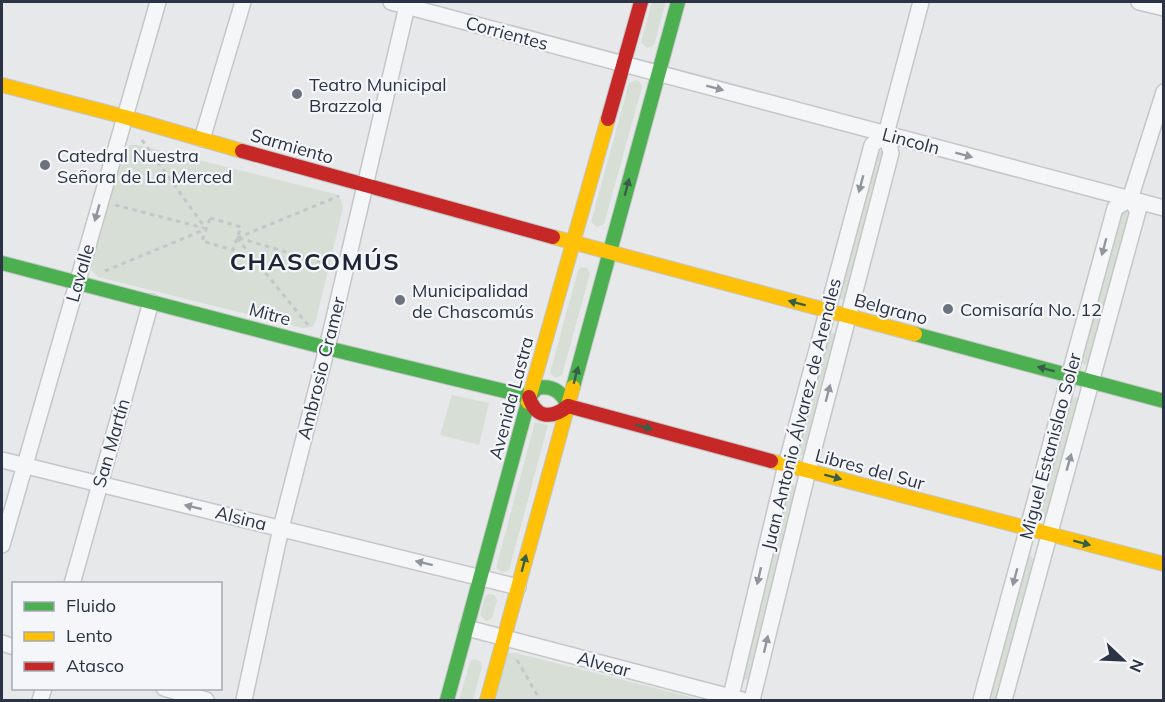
<svg xmlns="http://www.w3.org/2000/svg" width="1165" height="702" viewBox="0 0 1165 702" font-family="Mulish,sans-serif">
<rect width="100%" height="100%" fill="#e6e8ea"/>
<g fill="#d6ded6">
<path d="M652,2H666L654,45L647,48L641,42Z"/>
<path d="M636,80L640,82L642,87L604,224L597,227L591,222L629,83Z"/>
<path d="M131,145H138L335,194L341,200L343,208L316,320L312,327L303,328L98,277L92,271L91,264L124,150Z"/>
<path d="M882,151L884,152L847,298L841,300L838,296L877,152Z"/>
<path d="M1125,210L1130,213L1089,363L1084,365L1081,361L1121,214Z"/>
<path d="M582,267L587,268L590,274L562,375L556,378L550,373L578,270Z"/>
<path d="M833,333L836,335L805,454L799,456L796,451L828,334Z"/>
<path d="M452,395L489,403L479,445L440,435Z"/>
<path d="M1074,397L1079,399L1048,516L1042,518L1039,514L1070,400Z"/>
<path d="M535,422L548,425L509,570L502,573L496,568Z"/>
<path d="M793,484L796,490L751,677L745,680L742,675L788,485Z"/>
<path d="M1031,556L1035,562L997,700H987L1027,557Z"/>
<path d="M489,594L494,595L497,600L492,618L486,621L480,615L485,597Z"/>
<path d="M508,653H516L702,700H489Z"/>
<path d="M474,659L480,661L482,666L473,700H459L470,662Z"/>
</g>
<g fill="none" stroke-linecap="round" stroke-linejoin="round">
<g stroke="#c4c6c8" stroke-width="18">
<g id="street">
<path d="M391,2L1164,208"/>
<path d="M1139,2L1164,8"/>
<path d="M202,139L243,2"/>
<path d="M2,460L518,587"/>
<path d="M2,545L158,2"/>
<path d="M72,584L151,302"/>
<path d="M467,628L742,700"/>
<path d="M2,643L14,647"/>
<path d="M164,688L206,700"/>
<path d="M40,700L44,688"/>
<path d="M244,700L281,528L327,348L408,2"/>
<path d="M730,700L786,465L872,145L886,134"/>
<path d="M752,700L808,471L891,153L886,134L921,2"/>
<path d="M981,700L1115,208L1130,199L1164,92"/>
<path d="M1004,700L1138,211L1130,199"/>
</g>
</g>
<g stroke="#c4c6c8" stroke-width="16">
<g id="fast">
<path d="M2,263L327,348L529,397"/>
<path d="M915,334L1164,401"/>
<path d="M573,387L678,2"/>
<path d="M529,397L537,388C553,385 562,392 568,406"/>
<path d="M447,700L528,402"/>
</g>
</g>
<g stroke="#c4c6c8" stroke-width="16">
<g id="slow">
<path d="M2,85L125,117L242,151"/>
<path d="M553,237L915,334"/>
<path d="M528,402L608,119"/>
<path d="M771,461L1164,564"/>
<path d="M487,700L573,387"/>
</g>
</g>
<g stroke="#c4c6c8" stroke-width="16">
<g id="jam">
<path d="M608,119L641,2"/>
<path d="M242,151L553,237"/>
<path d="M529,397C536,419 552,419 568,406"/>
<path d="M568,406L771,461"/>
</g>
</g>
<g stroke="#c5c6ca" stroke-width="3" stroke-dasharray="4.5 4.5" stroke-linecap="butt">
<path d="M142,140L206,229"/>
<path d="M115,205L204,228"/>
<path d="M210,218L241,227L233,250L202,241Z"/>
<path d="M237,238L308,325"/>
<path d="M237,238L339,196"/>
<path d="M239,238L333,266"/>
<path d="M105,271L206,229"/>
<path d="M517,660L540,700"/>
</g>
<use href="#street" stroke="#f5f6f7" stroke-width="15"/>
<use href="#fast" stroke="#4caf50" stroke-width="14"/>
<use href="#slow" stroke="#ffc107" stroke-width="14"/>
<use href="#jam" stroke="#c62828" stroke-width="14"/>
</g>
<defs><path id="oneway-solid" d="M-6-.8H1V-3.2L6.5 0L1 3.2V.8H-6Z" transform="scale(1.5)"/></defs>
<g fill="#90959e">
<use href="#oneway-solid" transform="translate(715 88) rotate(15)"/>
<use href="#oneway-solid" transform="translate(964 155) rotate(15)"/>
<use href="#oneway-solid" transform="translate(861 184) rotate(105)"/>
<use href="#oneway-solid" transform="translate(97 213) rotate(106)"/>
<use href="#oneway-solid" transform="translate(1104 247) rotate(105)"/>
<use href="#oneway-solid" transform="translate(828 393) rotate(-75)"/>
<use href="#oneway-solid" transform="translate(1069 462) rotate(-74)"/>
<use href="#oneway-solid" transform="translate(193 507) rotate(-166)"/>
<use href="#oneway-solid" transform="translate(424 563) rotate(-166)"/>
<use href="#oneway-solid" transform="translate(759 576) rotate(103)"/>
<use href="#oneway-solid" transform="translate(1015 577) rotate(105)"/>
<use href="#oneway-solid" transform="translate(766 644) rotate(-77)"/>
</g>
<g fill="#375f48">
<use href="#oneway-solid" transform="translate(627 187) rotate(-75)"/>
<use href="#oneway-solid" transform="translate(797 303) rotate(-165)"/>
<use href="#oneway-solid" transform="translate(1046 369) rotate(-165)"/>
<use href="#oneway-solid" transform="translate(576 375) rotate(-75)"/>
<use href="#oneway-solid" transform="translate(644 427) rotate(15)"/>
<use href="#oneway-solid" transform="translate(833 477) rotate(15)"/>
<use href="#oneway-solid" transform="translate(1082 543) rotate(15)"/>
<use href="#oneway-solid" transform="translate(524 563) rotate(-75)"/>
</g>
<g fill="#6c737e" stroke="#f4f6f9" stroke-width="2">
<circle cx="297" cy="94" r="6"/>
<circle cx="45" cy="165" r="6"/>
<circle cx="400" cy="300" r="6"/>
<circle cx="948" cy="309" r="6"/>
</g>
<g text-anchor="middle" dominant-baseline="central" stroke-width="4.5" stroke-linejoin="round" paint-order="stroke">
<g font-size="18" fill="#2b3444" stroke="#f4f6f9">
<text transform="translate(507 33) rotate(15)">Corrientes</text>
<text transform="translate(911 141) rotate(15)">Lincoln</text>
<text transform="translate(292 146) rotate(16)">Sarmiento</text>
<text transform="translate(80 273) rotate(-74)">Lavalle</text>
<text transform="translate(891 309) rotate(15)">Belgrano</text>
<text transform="translate(270 314) rotate(15)">Mitre</text>
<text transform="translate(321 368) rotate(-76)">Ambrosio Cramer</text>
<text transform="translate(511 398) rotate(-75)">Avenida Lastra</text>
<text transform="translate(801 414) rotate(-76)">Juan Antonio Álvarez de Arenales</text>
<text transform="translate(111 443) rotate(-74)">San Martín</text>
<text transform="translate(1050 446) rotate(-75)">Miguel Estanislao Soler</text>
<text transform="translate(870 469) rotate(15)">Libres del Sur</text>
<text transform="translate(241 518) rotate(14)">Alsina</text>
<text transform="translate(604 664) rotate(15)">Alvear</text>
</g>
<g font-size="18" fill="#2b3444" stroke="#f4f6f9" text-anchor="start">
<text x="309" y="84">Teatro Municipal<tspan x="309" dy="21">Brazzola</tspan></text>
<text x="57" y="155">Catedral Nuestra<tspan x="57" dy="21">Señora de La Merced</tspan></text>
<text x="412" y="290">Municipalidad<tspan x="412" dy="21">de Chascomús</tspan></text>
<text x="960" y="309">Comisaría No. 12</text>
</g>
<g font-size="24" font-weight="bold" letter-spacing="1.5" fill="#1d2535" stroke="#f4f6f9">
<text x="315" y="261">CHASCOMÚS</text>
</g>
</g>
<rect width="1165" height="702" fill="none" stroke="#2b3444" stroke-width="6"/>
<rect x="12" y="582" width="210" height="108" fill="#f4f6f9" stroke="#a4a8b1" stroke-width="1.5"/>
<rect x="24" y="602" width="30" height="9" fill="#4caf50" stroke="#a4a8b1" stroke-width="1.5"/>
<text x="66" y="612" font-size="18" fill="#2b3444">Fluido</text>
<rect x="24" y="632" width="30" height="9" fill="#ffc107" stroke="#a4a8b1" stroke-width="1.5"/>
<text x="66" y="642" font-size="18" fill="#2b3444">Lento</text>
<rect x="24" y="662" width="30" height="9" fill="#c62828" stroke="#a4a8b1" stroke-width="1.5"/>
<text x="66" y="672" font-size="18" fill="#2b3444">Atasco</text>
<g transform="translate(1123 660) rotate(113)" stroke="#f4f6f9" stroke-width="4.5" paint-order="stroke">
<path d="M0-4.5L10 22L0 15L-10 22Z" fill="#2b3444"/>
<text y="-9" font-size="16" font-weight="bold" text-anchor="middle" fill="#2b3444">N</text>
</g>
</svg>
